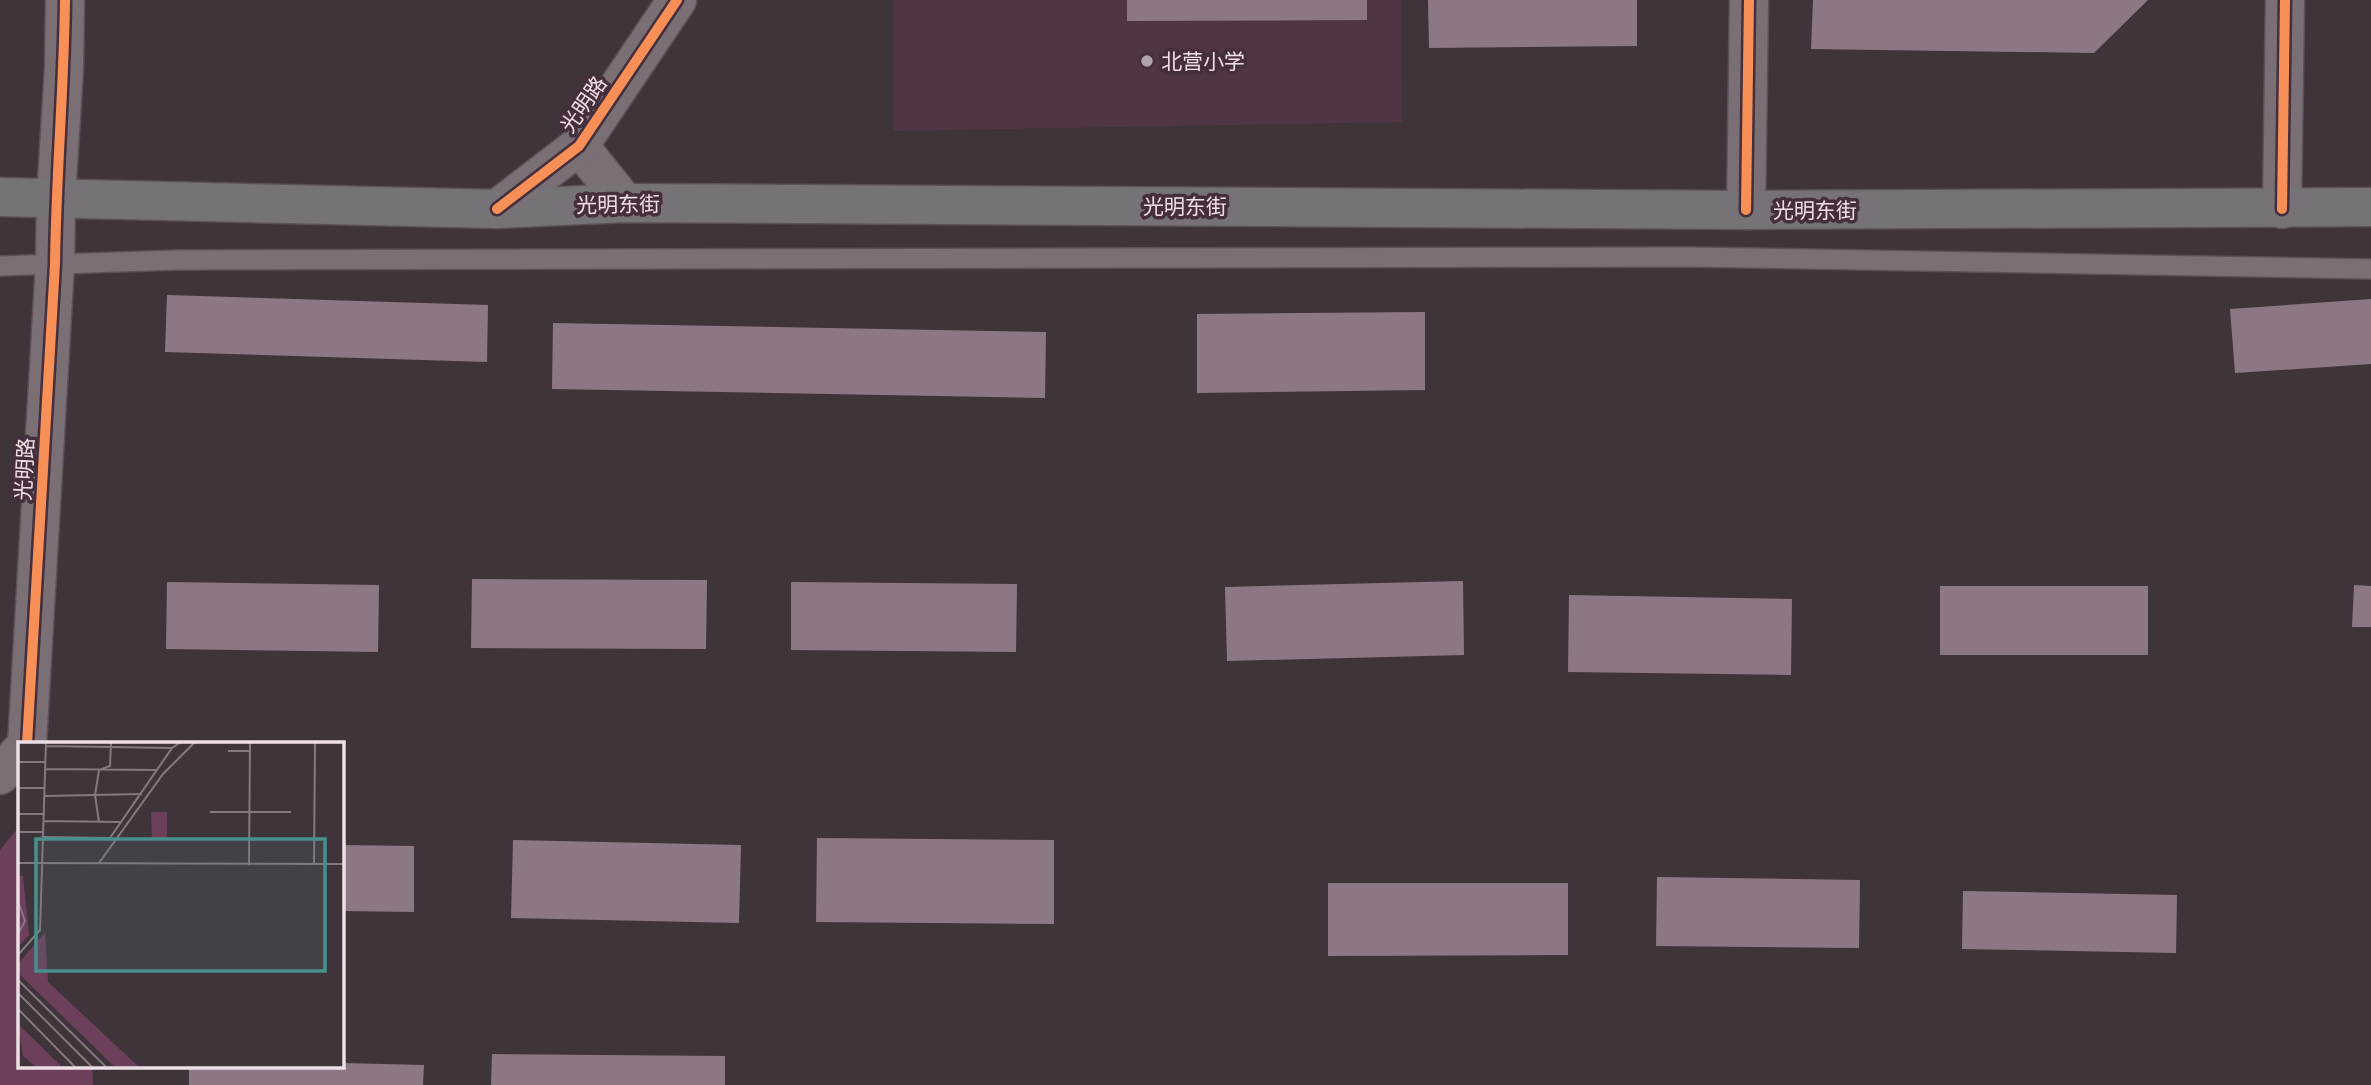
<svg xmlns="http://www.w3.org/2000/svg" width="2371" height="1085" viewBox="0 0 2371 1085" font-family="'Asap Condensed','Noto Sans SC',sans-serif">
<rect width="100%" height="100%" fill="#40343b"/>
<path fill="#503645" d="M893,0H1401L1402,122L893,131Z"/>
<path fill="#6c405a" d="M19,827V1066H92L93,1085H0V850Z"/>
<g fill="#8c7884">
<path d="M1127,0H1367V20L1127,21Z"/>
<path d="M1428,0H1637V46L1429,48Z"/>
<path d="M1813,0H2148L2094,53L1811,49Z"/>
<path d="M167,295L488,305L487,362L165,352Z"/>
<path d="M2371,299V364L2235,373L2230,309Z"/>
<path d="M1425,312V390L1197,393V314Z"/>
<path d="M553,323L1046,332L1045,398L552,389Z"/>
<path d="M472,579L707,580L706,649L471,648Z"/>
<path d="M1463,581L1464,655L1227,661L1225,587Z"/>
<path d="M167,582L379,585L378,652L166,649Z"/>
<path d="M791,582L1017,584L1016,652L791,650Z"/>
<path d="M2354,585L2371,586V627H2352Z"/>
<rect x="1940" y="586" width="208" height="69"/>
<path d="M1569,595L1792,599L1791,675L1568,672Z"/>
<path d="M817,838L1054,840V924L816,922Z"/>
<path d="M513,840L741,845L739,923L511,918Z"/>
<path d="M341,845L414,846V912L341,911Z"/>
<path d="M1657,877L1860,880L1859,948L1656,946Z"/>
<path d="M1328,883H1568V955L1328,956Z"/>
<path d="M1963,891L2177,895L2176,953L1962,949Z"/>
<path d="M492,1054L725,1056V1085H491Z"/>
<path d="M341,1063L424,1065L423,1085H189V1066H341Z"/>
</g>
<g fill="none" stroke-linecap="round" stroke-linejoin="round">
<g stroke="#5b5056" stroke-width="22">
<path id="service" d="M0,266L177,260L1691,257L2371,269"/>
</g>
<g stroke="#5b5056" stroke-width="41">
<g id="minor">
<path d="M56,197L64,68L65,0"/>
<path d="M1746,210L1749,0"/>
</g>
</g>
<g stroke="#5b5056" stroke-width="41">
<g id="tertiary">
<path d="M579,146L625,203"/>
<path d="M497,209L579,146L677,0"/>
<path d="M2282,209L2285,0"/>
<path d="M27,744L55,264L56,197"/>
<path d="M0,775L19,753"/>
</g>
</g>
<g stroke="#5b5056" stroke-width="41">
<path id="secondary" d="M0,197L497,209L625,203L1746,210L2371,207"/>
</g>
<use href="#service" stroke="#796f75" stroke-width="19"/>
<use href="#minor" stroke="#796f75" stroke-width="38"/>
<use href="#tertiary" stroke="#796f75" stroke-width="38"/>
<use href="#secondary" stroke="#767277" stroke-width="38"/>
<g stroke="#452f3c" stroke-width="15">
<g id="cycleway">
<path d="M497,209L579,146L677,0"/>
<path d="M2282,209L2285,0"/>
<path d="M1746,210L1749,0"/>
<path d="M27,744L55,264C56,176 64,88 65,0"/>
</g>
</g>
<use href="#cycleway" stroke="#f78f57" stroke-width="10"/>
</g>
<circle fill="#b1a3ab" stroke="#452f3c" stroke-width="2.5" cx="1147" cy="61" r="7"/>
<g text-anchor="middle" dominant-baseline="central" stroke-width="7" stroke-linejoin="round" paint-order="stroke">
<g font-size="21" fill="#eedfe7" stroke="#452f3c" text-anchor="start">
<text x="1161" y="61">北营小学</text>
</g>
<g font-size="21" fill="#eedfe7" stroke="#452f3c">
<text transform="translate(583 104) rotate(-55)">光明路</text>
<text transform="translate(618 204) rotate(-1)">光明东街</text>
<text x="1185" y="206">光明东街</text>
<text x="1815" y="210">光明东街</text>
<text transform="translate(24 469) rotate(-87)">光明路</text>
</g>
</g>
<g transform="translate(18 742)">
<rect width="326" height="326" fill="#40343b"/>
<path d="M133,70H149V97H134ZM0,134H5L11,193L0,205ZM27,190L30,240L121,325H97L0,231V222ZM0,282L44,325H18L5,314Z" fill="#6c405a"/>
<path fill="none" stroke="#867880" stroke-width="2" d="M28,4L154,6M210,9H232M0,20H28M27,27L139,28M0,46H27M27,54L124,52M192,70H273M0,72H27M26,79L103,80M81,80L77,53L81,28L92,24L93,1M0,90H26M26,95L92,96L154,6L163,0M0,121L326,122M81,121L145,32L177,0M231,123L232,0M296,123L297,0M0,159L7,179L0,192M0,213L22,188L28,0M0,238L88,325M0,251L74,325M0,267L57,325"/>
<path fill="#47908c" fill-opacity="0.15" stroke="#47908c" stroke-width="3.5" d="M18,97H307V229H18Z"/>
<rect width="326" height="326" fill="none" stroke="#eedfe7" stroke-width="3.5"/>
</g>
</svg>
